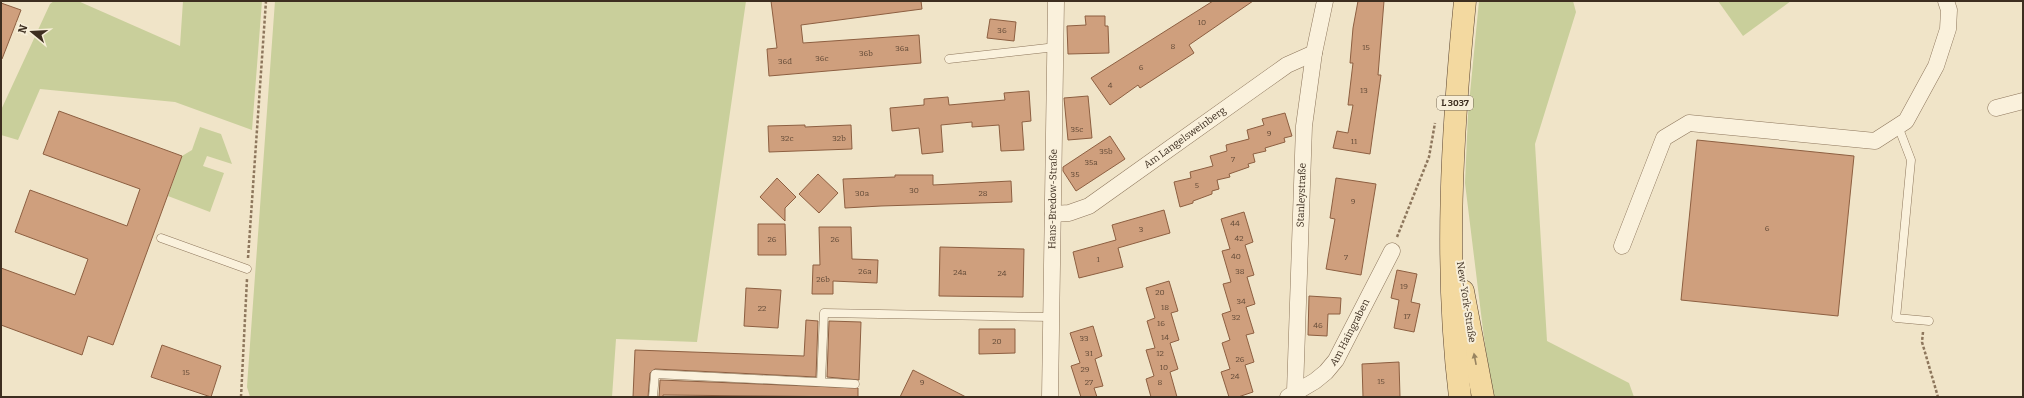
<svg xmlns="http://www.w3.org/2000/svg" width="2024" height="398" viewBox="0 0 2024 398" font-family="Bitter,serif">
<rect width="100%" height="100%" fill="#f0e4c8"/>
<g fill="#c9cf9b">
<path d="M54,1H78L180,46L183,1H262L252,130L175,102L40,89L18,140L1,135V110L50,4Z"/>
<path d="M275,1H746L697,342L616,339L612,397H250L247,387L248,372Z"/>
<path d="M1479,1H1573L1576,12L1535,144L1547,341L1629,383L1634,397H1493L1484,338L1465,183L1468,114Z"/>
<path d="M1718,1H1791L1743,36Z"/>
<path d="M200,127L221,134L232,164L207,156L203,166L224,173L210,212L168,196L182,156L192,150Z"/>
</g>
<g fill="#cf9f7d" stroke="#8d5f41">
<path d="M771,1H921L922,9L801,25L803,43L919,35L921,63L769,76L767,49L777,48Z"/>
<path d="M1213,1H1253L1189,45L1194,53L1140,88L1138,85L1110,105L1091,78Z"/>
<path d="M1358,1H1384L1378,75H1381L1370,154L1333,148L1337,131L1348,133L1353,105H1348L1353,63H1350L1353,28Z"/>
<path d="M1,3L21,10L2,59H1Z"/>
<path d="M1085,16H1105V26H1108L1109,53L1068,54L1067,26L1086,25Z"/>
<path d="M990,19L1016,22L1014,41L987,38Z"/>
<path d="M1029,91L1031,121L1022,122L1024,150L1001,151L999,125L972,127V122L941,125L943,152L922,154L919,128L892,131L890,108L924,105V99L948,97L949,105L1005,100L1004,93Z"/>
<path d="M1088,96L1092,138L1068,140L1064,98Z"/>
<path d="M59,111L182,156L113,345L88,336L82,355L1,325V268L75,295L88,259L15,232L30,190L127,226L140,189L43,154Z"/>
<path d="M1285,113L1292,136L1284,138L1285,142L1265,148L1266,151L1253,154L1255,162L1248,164L1249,167L1229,174L1230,177L1217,180L1219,189L1212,191V194L1193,201V203L1180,207L1174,182L1191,178L1190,172L1213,166L1210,156L1227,151L1226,145L1249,139L1247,130L1264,125L1262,119Z"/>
<path d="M805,125V127L851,125L852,149L769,152L768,126Z"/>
<path d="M1110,136L1125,159L1076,191L1063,171V167Z"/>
<path d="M1697,140L1854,156L1838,316L1681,300Z"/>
<path d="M818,174L838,193L819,213L799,194Z"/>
<path d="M895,175H933V185L1011,181L1012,202L881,206L845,208L843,179L895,177Z"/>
<path d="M777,178L796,197L785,208V221L760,197Z"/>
<path d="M1336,178L1376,184L1361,275L1326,269L1335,219L1330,218Z"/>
<path d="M1164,210L1170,233L1118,248L1123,267L1079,278L1073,252L1116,240L1112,225Z"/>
<path d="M1244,212L1253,242L1245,245L1254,275L1247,277L1255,304L1246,307L1254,333L1246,335L1254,362L1245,365L1253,392L1238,397H1229L1221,372L1230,369L1222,343L1230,340L1222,314L1231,311L1223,284L1231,282L1222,251L1230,249L1221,219Z"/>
<path d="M758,224H785L786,255H758Z"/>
<path d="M819,227H851L852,259L878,260L877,283L833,281V294H812L813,265H820Z"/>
<path d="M940,247L1024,249L1023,297L939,296Z"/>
<path d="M1397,270L1417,274L1411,302L1420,304L1414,332L1394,328L1399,300L1391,298Z"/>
<path d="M1169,281L1178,311L1171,313L1179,340L1170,343L1178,369L1170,372L1177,397H1151L1146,379L1154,376L1146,350L1155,348L1147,321L1155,318L1146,288Z"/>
<path d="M746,288L781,290L778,328L744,326Z"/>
<path d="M1309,296L1341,298L1340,314H1328L1327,336L1308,335Z"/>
<path d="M806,320L818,321L816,377L655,369L650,373L648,397H633L635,350L804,356Z"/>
<path d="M829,321L861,322L859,380L827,377Z"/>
<path d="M1093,326L1102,356L1095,359L1103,386L1094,388L1097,397H1081L1071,366L1080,363L1070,333Z"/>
<path d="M979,329H1015V353L979,354Z"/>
<path d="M162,345L221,366L211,397L151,377Z"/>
<path d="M1399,362L1400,397H1363L1362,364Z"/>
<path d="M913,370L966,397H900Z"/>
<path d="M660,380L858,388V397L663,395V397H659Z"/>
</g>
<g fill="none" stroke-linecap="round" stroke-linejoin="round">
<g stroke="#8d765c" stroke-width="9">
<g id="lane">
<path d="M949,59L1056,47"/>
<path d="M1898,126L1911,160L1896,318L1929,321"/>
<path d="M161,238L247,269"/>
<path d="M821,382L824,313L1051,317"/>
<path d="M653,397L655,374L855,384"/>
</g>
</g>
<g stroke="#8d765c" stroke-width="17">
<g id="street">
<path d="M1996,108L2023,101"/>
<path id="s1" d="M1053,214L1069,213L1089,206L1287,65L1314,53"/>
<path d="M1622,246L1664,138L1689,123L1875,141L1906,121L1936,66L1948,29L1949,10L1946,1"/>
<path id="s2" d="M1295,391L1304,126L1314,53L1325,1"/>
<path id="s3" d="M1050,397L1056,1"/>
<path id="s4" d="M1288,397L1315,381L1326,372L1336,360L1392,251"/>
</g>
</g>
<g stroke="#5b4430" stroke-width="23">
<g id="primary">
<path d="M1463,291L1483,397"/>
<path d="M1460,397C1444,266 1452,132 1465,1"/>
</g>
</g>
<g stroke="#8d765c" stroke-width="2.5" stroke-dasharray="3 2" stroke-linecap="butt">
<path d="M1397,237L1429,157L1435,123"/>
<path d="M248,258L266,1"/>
<path d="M1923,332L1922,342L1938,397"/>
<path d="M241,397L247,279"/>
</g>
<use href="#lane" stroke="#faf1dc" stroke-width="8"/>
<use href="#street" stroke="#faf1dc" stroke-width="16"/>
<use href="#primary" stroke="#f3d9a0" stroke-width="22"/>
</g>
<defs><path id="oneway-solid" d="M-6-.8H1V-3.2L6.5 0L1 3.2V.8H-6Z"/></defs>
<use fill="#988460" href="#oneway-solid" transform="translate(1475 359) rotate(-101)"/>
<g text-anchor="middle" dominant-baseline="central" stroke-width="4" stroke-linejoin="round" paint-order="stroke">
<g font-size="8" fill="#624a37">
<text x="1202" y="22">10</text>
<text x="1002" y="30">36</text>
<text x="1173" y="46">8</text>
<text x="1366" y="47">15</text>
<text x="902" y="48">36a</text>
<text x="866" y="53">36b</text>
<text x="822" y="58">36c</text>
<text x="785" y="61">36d</text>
<text x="1141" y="67">6</text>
<text x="1110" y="85">4</text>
<text x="1364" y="90">13</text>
<text x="1077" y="129">35c</text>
<text x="1269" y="133">9</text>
<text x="787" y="138">32c</text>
<text x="839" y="138">32b</text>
<text x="1354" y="141">11</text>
<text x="1106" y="151">35b</text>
<text x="1233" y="159">7</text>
<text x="1091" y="162">35a</text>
<text x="1075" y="174">35</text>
<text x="1197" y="185">5</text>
<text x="914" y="190">30</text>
<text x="862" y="193">30a</text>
<text x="983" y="193">28</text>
<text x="1353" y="201">9</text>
<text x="1235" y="223">44</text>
<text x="1767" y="228">6</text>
<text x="1141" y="229">3</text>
<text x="1239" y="238">42</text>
<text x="772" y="239">26</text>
<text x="835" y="239">26</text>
<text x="1236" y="256">40</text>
<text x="1346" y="257">7</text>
<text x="1098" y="259">1</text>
<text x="865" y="271">26a</text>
<text x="1240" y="271">38</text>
<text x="960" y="272">24a</text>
<text x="1002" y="273">24</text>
<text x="823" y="279">26b</text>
<text x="1404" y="286">19</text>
<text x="1160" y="292">20</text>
<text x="1241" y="301">34</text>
<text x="1165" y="307">18</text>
<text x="762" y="308">22</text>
<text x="1407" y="316">17</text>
<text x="1236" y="317">32</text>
<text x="1161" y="323">16</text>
<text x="1318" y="325">46</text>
<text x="1165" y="337">14</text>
<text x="1084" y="338">33</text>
<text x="997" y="341">20</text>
<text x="1089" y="353">31</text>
<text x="1160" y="353">12</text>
<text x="1240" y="359">26</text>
<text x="1164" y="367">10</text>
<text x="1085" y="369">29</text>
<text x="186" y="372">15</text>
<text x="1235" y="376">24</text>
<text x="1381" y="381">15</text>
<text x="922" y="382">9</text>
<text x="1089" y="382">27</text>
<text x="1160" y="382">8</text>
</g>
<rect fill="#f7eed8" stroke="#756857" stroke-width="1" x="1437" y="96" width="36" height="14" rx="3"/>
<g font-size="9" font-weight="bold" fill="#3d2e20">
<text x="1455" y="103">L 3037</text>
</g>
<g font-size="10" fill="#3d2e20" stroke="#f7eed8">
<text stroke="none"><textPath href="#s1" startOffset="155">Am Langelsweinberg</textPath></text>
<text stroke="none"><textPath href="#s2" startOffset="196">Stanleystraße</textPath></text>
<text stroke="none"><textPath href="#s3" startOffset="198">Hans-Bredow-Straße</textPath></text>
<text transform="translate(1466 302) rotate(81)">New-York-Straße</text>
<text stroke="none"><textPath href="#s4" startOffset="92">Am Haingraben</textPath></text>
</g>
</g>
<rect width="2024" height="398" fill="none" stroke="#3d2e20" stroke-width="4"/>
<g transform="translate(32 32) rotate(288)" stroke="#f7eed8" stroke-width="3" paint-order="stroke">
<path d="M0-3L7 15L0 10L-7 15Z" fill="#3d2e20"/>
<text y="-6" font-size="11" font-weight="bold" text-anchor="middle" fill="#3d2e20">N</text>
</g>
</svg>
